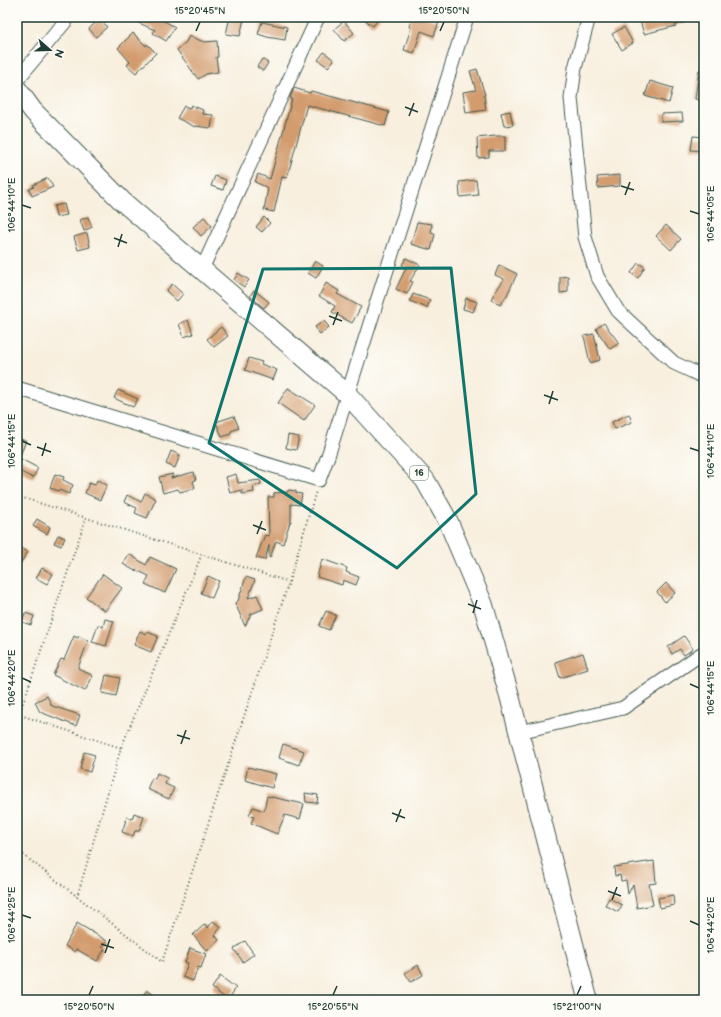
<svg xmlns="http://www.w3.org/2000/svg" width="721" height="1017" viewBox="0 0 721 1017" font-family="'Balsamiq Sans',sans-serif">
<rect width="100%" height="100%" fill="#fdfcf7"/>
<filter id="ink" filterUnits="userSpaceOnUse"><feTurbulence type="fractalNoise" baseFrequency=".025" numOctaves="2"/><feDisplacementMap in="SourceGraphic" scale="8" xChannelSelector="R" yChannelSelector="G"/><feConvolveMatrix kernelMatrix="1 2 1 2 8 2 1 2 1" color-interpolation-filters="sRGB"/></filter>
<filter id="wash" filterUnits="userSpaceOnUse"><feTurbulence type="fractalNoise" baseFrequency=".012" numOctaves="4" result="noise"/><feDisplacementMap in="SourceGraphic" scale="16" xChannelSelector="R" yChannelSelector="G"/><feGaussianBlur stdDeviation="0.9" result="paint"/><feColorMatrix in="noise" values="0 0 0 0 0 0 0 0 0 0 0 0 0 0 0 0 0 1.4 0 .05"/><feComposite in="paint" operator="in"/></filter>
<g filter="url(#wash)">
<rect width="100%" height="100%" fill="#f8efde"/>
<g id="blocks">
<g fill="#d39c6e">
<path d="M125,17H157L175,27L166,41L153,33L155,30Z"/>
<path d="M230,17L244,19L240,36L226,34Z"/>
<path d="M361,17H380L373,26Z"/>
<path d="M412,17H425L439,22L434,36L421,31L414,53L404,50L411,28L409,27Z"/>
<path d="M639,17H695V19L676,25V26L644,34Z"/>
<path d="M100,18L107,27L96,37L89,29Z"/>
<path d="M344,21L354,33L344,41L334,29Z"/>
<path d="M262,22L287,27L285,40L267,37L258,34Z"/>
<path d="M624,27L633,43L622,50L612,34Z"/>
<path d="M133,33L146,46L147,44L156,53L136,73L127,65L130,62L118,48Z"/>
<path d="M189,36L204,42L217,41L218,57H216L218,72L206,74L198,79L177,50L186,42Z"/>
<path d="M324,52L334,60L328,67L318,60Z"/>
<path d="M262,59L268,63L263,71L257,67Z"/>
<path d="M477,69L485,95H484L486,110L466,113L463,92L476,90L470,71Z"/>
<path d="M699,70L704,71V101L695,99Z"/>
<path d="M650,81L673,88L669,103L645,96Z"/>
<path d="M294,88L310,93L311,91L389,112L385,126L307,105L287,178L282,177L274,212L264,210L268,188L255,182L258,174L270,179L292,99L290,98Z"/>
<path d="M191,105L203,110L202,114L213,115L211,128L195,126V127L177,118L184,106L190,108Z"/>
<path d="M510,111L513,125L504,126L501,113Z"/>
<path d="M682,113L683,121L661,122V114Z"/>
<path d="M495,136H505V151H489V157L478,158L477,138Z"/>
<path d="M693,136L704,137V151L691,150Z"/>
<path d="M620,175V186L598,188L597,177Z"/>
<path d="M215,176L226,180L223,190L211,186Z"/>
<path d="M48,178L53,187L32,196L29,189L34,187L33,185Z"/>
<path d="M476,180L478,195L460,197L459,182Z"/>
<path d="M64,204L67,215L56,217L54,206Z"/>
<path d="M88,217L92,227L84,231L80,220Z"/>
<path d="M204,217L212,226L201,236L193,227Z"/>
<path d="M264,217L270,223L262,232L256,227Z"/>
<path d="M417,222L432,224L431,233L435,234L431,250L411,244Z"/>
<path d="M666,225L681,239L671,250L656,236Z"/>
<path d="M87,233L90,247L78,250L74,237Z"/>
<path d="M406,258L420,265L410,281L413,282L407,294L396,289L406,268L402,265Z"/>
<path d="M315,261L323,266L316,278L308,273Z"/>
<path d="M638,263L645,267L638,278L631,273Z"/>
<path d="M499,265L517,274L507,295L500,305L491,299L504,279L495,275Z"/>
<path d="M238,273L249,280L244,287L234,280Z"/>
<path d="M568,276V292L560,293V277Z"/>
<path d="M326,283L339,291L337,294L361,307L352,323L332,312L335,306L319,296Z"/>
<path d="M172,284L183,294L177,301L166,291Z"/>
<path d="M254,290L269,302L264,308L250,296Z"/>
<path d="M413,294L430,300L427,308L410,301Z"/>
<path d="M466,298L477,302L473,312L463,309Z"/>
<path d="M188,320L193,334L184,337L179,324Z"/>
<path d="M324,321L329,327L320,334L315,327Z"/>
<path d="M604,323L619,343L610,349L596,329Z"/>
<path d="M221,327L228,336L214,347L207,339Z"/>
<path d="M594,334L600,360L590,363L584,336Z"/>
<path d="M249,358L262,362L261,364L277,370L273,380L245,370Z"/>
<path d="M288,388L315,405L304,421L278,403Z"/>
<path d="M118,390L138,399L133,407L114,398Z"/>
<path d="M629,414L632,422L615,429L612,422Z"/>
<path d="M234,416L239,428L231,431V434L222,437L216,422Z"/>
<path d="M288,435L299,437L296,450L286,448Z"/>
<path d="M17,438L26,441L19,458L38,468L33,478L17,470Z"/>
<path d="M171,451L180,455L175,468L166,464Z"/>
<path d="M194,472L196,480L193,481L195,488L180,492L178,489L163,493L159,477L173,474L171,478Z"/>
<path d="M55,474L64,477L63,480L73,485L69,494L59,490V491L50,488Z"/>
<path d="M236,474L238,483L260,480L261,484L253,487L254,492L242,494V490L230,493L226,477Z"/>
<path d="M97,480L107,485L100,500L85,493L89,483L95,485Z"/>
<path d="M288,490L296,491V493L302,494L300,505L291,504V522H290L283,544L276,541L270,558L269,557V545L265,560L256,558L265,535L269,536L268,497H274V493L288,492Z"/>
<path d="M145,493L156,499L147,518L135,513L137,508L124,502L127,495L141,502Z"/>
<path d="M37,519L50,527L47,534L33,526Z"/>
<path d="M58,535L65,538L61,546L54,543Z"/>
<path d="M21,548L28,552L17,568V553Z"/>
<path d="M129,554L146,565L150,557L176,569L165,593L145,584L149,576L136,570L135,571L123,564Z"/>
<path d="M322,559L347,568L346,572L359,577L356,585L343,580L342,585L317,577Z"/>
<path d="M42,568L53,574L47,584L36,578Z"/>
<path d="M103,574L122,588L105,611L86,597Z"/>
<path d="M208,576L219,581L212,598L201,593Z"/>
<path d="M246,577L255,580L248,598L257,595L263,609L251,614L245,626L235,603L238,601Z"/>
<path d="M666,583L675,593L665,602L657,592Z"/>
<path d="M326,611L336,615L329,630L319,626Z"/>
<path d="M25,613L34,616L31,625L22,622Z"/>
<path d="M105,619L114,621L106,646L92,642L98,625L103,627Z"/>
<path d="M140,631L146,634L147,632L158,636L151,652L134,645Z"/>
<path d="M74,636L78,638L79,636L88,641L78,668L93,676L85,691L53,675L61,659L64,660Z"/>
<path d="M684,636L693,649L684,655L680,649L672,654L668,647Z"/>
<path d="M583,653L588,669L560,678L555,662Z"/>
<path d="M106,675L120,678L116,696L102,693Z"/>
<path d="M47,696L52,706L80,715L76,726L40,712L35,702Z"/>
<path d="M283,744L304,751L299,765L279,758Z"/>
<path d="M84,752L95,755L90,772L80,769Z"/>
<path d="M248,767L276,774L272,788L245,780Z"/>
<path d="M157,773L167,778L165,784L174,788L169,799L147,789L152,778L155,779Z"/>
<path d="M305,793L318,795L317,803L306,802Z"/>
<path d="M267,796L304,804L300,819L285,815L277,834L251,823L254,817L249,815L253,807L264,811Z"/>
<path d="M134,813L144,817L139,831H135L133,836L122,832L127,817L132,819Z"/>
<path d="M654,861L656,883L649,884L653,905L637,908L633,884L628,894L626,880L621,881L620,875L615,876L614,867Z"/>
<path d="M673,895L674,905L660,908L658,898Z"/>
<path d="M609,898L622,905L618,912L605,905Z"/>
<path d="M213,921L221,927L215,935L219,940L207,951L193,935L205,924L208,928Z"/>
<path d="M77,923L107,941L102,947L105,949L97,961L76,949L75,952L65,946Z"/>
<path d="M245,941L254,954L243,962L234,949Z"/>
<path d="M190,948L206,954L201,968L198,967L193,981L183,977L188,963L185,962Z"/>
<path d="M418,965L423,975L411,982L405,973Z"/>
<path d="M220,976L236,988L228,1000L212,988Z"/>
<path d="M147,990L161,1000H140Z"/>
</g>
</g>
</g>
<g filter="url(#ink)">
<use href="#blocks" fill-opacity="0" stroke="#40584e" stroke-width="1"/>
<g fill="none" stroke-linecap="round" stroke-linejoin="round">
<g stroke="#40584e" stroke-width="15">
<g id="minor">
<path d="M589,17L575,68L571,98L585,237L597,276L618,311L674,363L704,377"/>
<path d="M17,80L69,17"/>
<path d="M202,269L318,17"/>
<path d="M17,388L319,480L328,456L467,17"/>
<path d="M519,732L623,708L704,652"/>
</g>
</g>
<g stroke="#40584e" stroke-width="21">
<path id="highway" d="M17,89L33,111L122,201L347,394L425,480L448,521L483,604L509,694L588,1000"/>
</g>
<g stroke="#40584e" stroke-width="2" stroke-dasharray="1 3" stroke-linecap="butt">
<path d="M17,496L289,582"/>
<path d="M17,714L121,748"/>
<path d="M19,715L86,518"/>
<path d="M17,850L162,962L289,582L316,491"/>
<path d="M77,897L121,748L202,554"/>
</g>
<use href="#minor" stroke="#fff" stroke-width="13"/>
<use href="#highway" stroke="#fff" stroke-width="19"/>
</g>
</g>
<path fill="none" stroke="#0f766e" stroke-width="3" stroke-linejoin="round" d="M451,268L476,494L397,568L209,443L263,269Z"/>
<path fill="none" stroke="#1f3d34" stroke-width="1.5" d="M196,31L200,22M440,31L444,22M405,107L418,112M409,116L414,103M621,186L634,190M625,195L630,182M22,205L31,208M690,211L699,214M114,238L127,243M118,247L122,234M329,316L342,321M333,325L338,312M544,395L558,400M549,404L553,391M22,441L31,445M37,447L51,452M690,448L699,451M42,456L46,443M253,525L266,530M257,534L262,521M468,604L481,609M473,613L477,600M22,678L31,682M690,684L699,688M177,735L190,739M181,744L186,730M392,813L405,818M396,822L401,809M608,891L621,896M612,900L617,887M22,915L31,918M690,921L699,925M101,944L114,948M105,953L110,939M89,995L93,986M333,995L337,986M577,995L581,986"/>
<g text-anchor="middle" dominant-baseline="central" stroke-width="4" stroke-linejoin="round" paint-order="stroke">
<rect fill="#fdfcf7" stroke="#62766e" stroke-width="1" x="410" y="466" width="18" height="14" rx="3"/>
<g font-size="9" font-weight="bold" fill="#1f3d34">
<text x="419" y="473">16</text>
</g>
</g>
<rect width="721" height="1017" fill="none" stroke="#fdfcf7" stroke-width="44"/>
<g transform="translate(50 50) rotate(110)" stroke="#fdfcf7" stroke-width="3" paint-order="stroke">
<path d="M0-3L7 15L0 10L-7 15Z" fill="#1f3d34"/>
<text y="-6" font-size="11" font-weight="bold" text-anchor="middle" fill="#1f3d34">N</text>
</g>
<rect x="22" y="22" width="677" height="973" fill="none" stroke="#1f3d34" stroke-width="1.5"/>
<g font-size="10" text-anchor="middle" fill="#1f3d34">
<text x="200" y="14">15°20'45"N</text>
<text x="444" y="14">15°20'50"N</text>
<text transform="translate(11 205) rotate(-90)" y="4">106°44'10"E</text>
<text transform="translate(710 214) rotate(-90)" y="4">106°44'05"E</text>
<text transform="translate(11 441) rotate(-90)" y="4">106°44'15"E</text>
<text transform="translate(710 451) rotate(-90)" y="4">106°44'10"E</text>
<text transform="translate(11 678) rotate(-90)" y="4">106°44'20"E</text>
<text transform="translate(710 688) rotate(-90)" y="4">106°44'15"E</text>
<text transform="translate(11 915) rotate(-90)" y="4">106°44'25"E</text>
<text transform="translate(710 925) rotate(-90)" y="4">106°44'20"E</text>
<text x="89" y="1010">15°20'50"N</text>
<text x="333" y="1010">15°20'55"N</text>
<text x="577" y="1010">15°21'00"N</text>
</g>
</svg>
